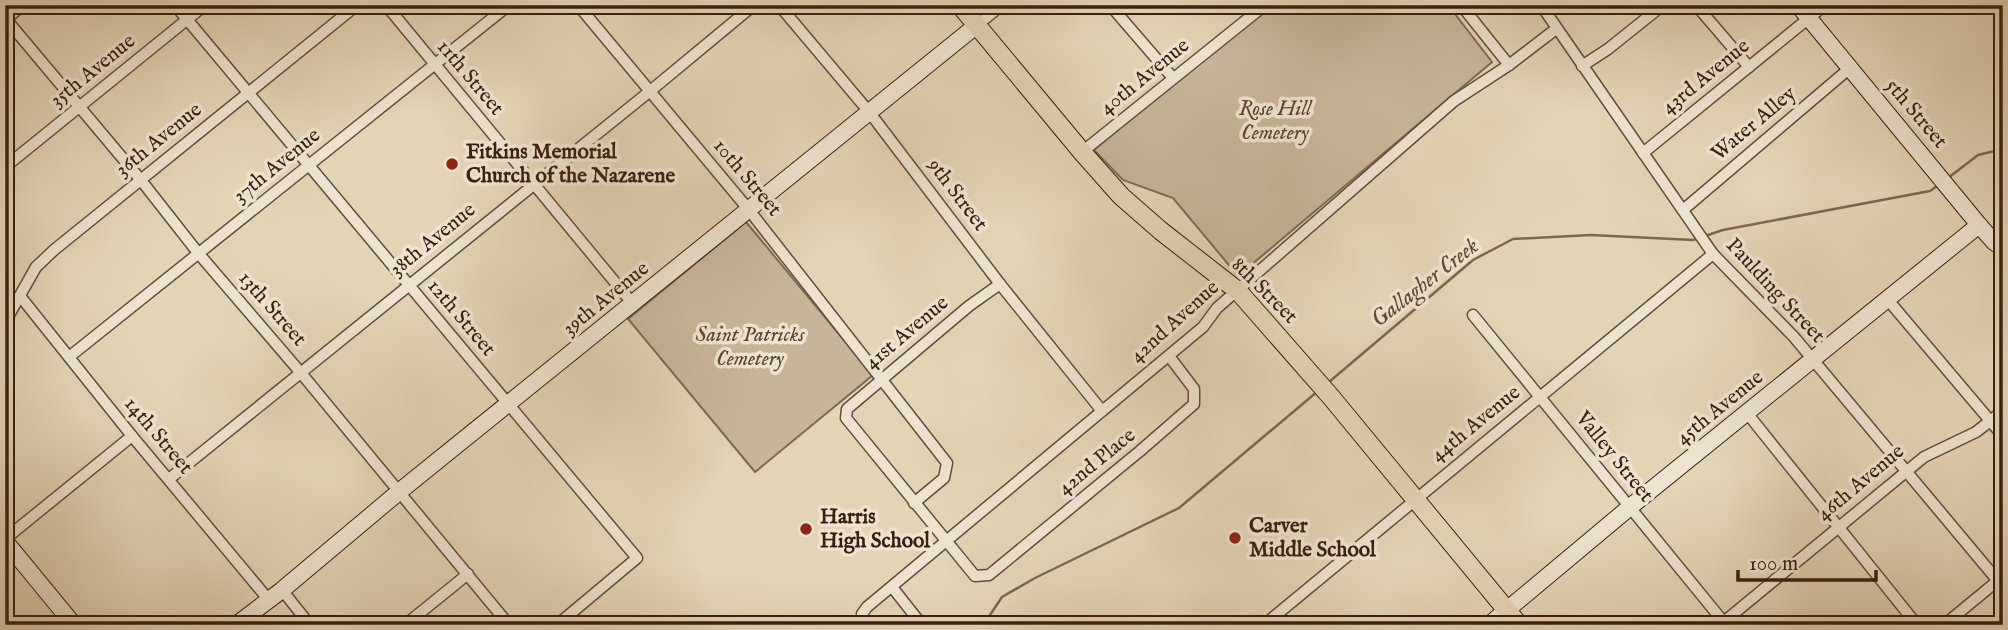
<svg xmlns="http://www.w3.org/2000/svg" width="2008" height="630" viewBox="0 0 2008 630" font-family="'IM FELL English',serif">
<rect width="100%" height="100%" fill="#e3d4b7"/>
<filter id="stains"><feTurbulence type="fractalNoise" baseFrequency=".00286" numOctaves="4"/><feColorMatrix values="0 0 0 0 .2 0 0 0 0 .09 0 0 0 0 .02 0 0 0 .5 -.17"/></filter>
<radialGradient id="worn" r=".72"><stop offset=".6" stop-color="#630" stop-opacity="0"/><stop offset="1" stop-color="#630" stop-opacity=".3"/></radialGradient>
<g fill="#c6b59b" stroke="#7f6a56" stroke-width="2">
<path d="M1267,5H1448L1492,62L1238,276L1173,198L1123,180L1094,150Z"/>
<path d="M746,222L873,375L755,472L628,319Z"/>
</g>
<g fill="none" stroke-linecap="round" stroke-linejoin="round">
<g stroke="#7c6752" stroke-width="2.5">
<path d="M1948,178L1978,155L2003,149"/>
<path d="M1705,236L1723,230L1930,191L1937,186"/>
<path d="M1329,382L1473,260L1513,239L1591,235L1693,240L1699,238"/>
<path d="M987,625L988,618L1002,597L1035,578L1179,508L1318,391"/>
</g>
<g stroke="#634d3a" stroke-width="13">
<g id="street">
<path d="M175,5L637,558L557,625"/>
<path d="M386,5L633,304"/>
<path d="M578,5L749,210L947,463L944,478L914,503"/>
<path d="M779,5L870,113L1000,284L1102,411"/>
<path d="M1110,5L1173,78"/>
<path d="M1461,5L1509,65"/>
<path d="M1541,5L1713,254L1794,337L2003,587"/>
<path d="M1696,5L1749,67"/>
<path d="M5,18L140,179L199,254L301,373L509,625"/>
<path d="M5,20L23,5"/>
<path d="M977,25L1002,5"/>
<path d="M1582,66L1608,49L1663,5"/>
<path d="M1082,152L1265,5"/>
<path d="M1643,153L1825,5"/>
<path d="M5,167L205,5"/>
<path d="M1683,210L1850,68"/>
<path d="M1000,284L969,306L847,409L846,418L975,576L989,575L1140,451L1194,404V389L1169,356"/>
<path d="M20,296L132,436L268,599"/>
<path d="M1888,300L2003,436"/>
<path d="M1473,315L1726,625"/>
<path d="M5,322L36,267L54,250L357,5"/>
<path d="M69,357L509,5"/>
<path d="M1747,413L1917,625"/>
<path d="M169,479L649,92L754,5"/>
<path d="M5,539L132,436"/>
<path d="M892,587L922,625"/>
<path d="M282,590L310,625"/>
<path d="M405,625L468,574"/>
<path d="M862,625V614L867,607L1203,327L1217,308L1454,101L1509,65L1556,29"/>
<path d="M1264,625L1713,254"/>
<path d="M1720,625L1924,457L1976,432L2003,411"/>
<path d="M1944,625L2001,578"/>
</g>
</g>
<g stroke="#382010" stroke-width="18">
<g id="secondary">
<path d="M1798,5L1979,225L1994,242L2003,248"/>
<path d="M5,541L74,625"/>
<path d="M236,625L282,590L400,491L977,25"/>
<path d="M1489,625L1630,507L1979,225"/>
</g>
</g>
<g stroke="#382010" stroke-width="20">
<path id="primary" d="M960,5L1082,152L1121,196L1161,231L1238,291L1331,397L1519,625"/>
</g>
<use href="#street" stroke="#ede3d0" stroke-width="10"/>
<use href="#secondary" stroke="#ede3d0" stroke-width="16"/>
<use href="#primary" stroke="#e3d4b7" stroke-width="18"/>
</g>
<g fill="#8f2418" stroke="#ede3d0" stroke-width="2.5">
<circle cx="452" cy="164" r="7"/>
<circle cx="806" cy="529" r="7"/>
<circle cx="1235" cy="538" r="7"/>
</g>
<g text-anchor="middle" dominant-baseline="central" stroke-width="7" stroke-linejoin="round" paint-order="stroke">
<g font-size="21" fill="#382010" stroke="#ede3d0">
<text transform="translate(93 71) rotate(-39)">35th Avenue</text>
<text transform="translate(1145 77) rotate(-39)">40th Avenue</text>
<text transform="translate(1706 77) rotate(-39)">43rd Avenue</text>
<text transform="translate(470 78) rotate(50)">11th Street</text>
<text transform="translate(1916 114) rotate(50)">5th Street</text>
<text transform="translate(1754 124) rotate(-40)">Water Alley</text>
<text transform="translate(159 140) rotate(-39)">36th Avenue</text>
<text transform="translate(277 166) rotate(-39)">37th Avenue</text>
<text transform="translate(747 178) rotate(50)">10th Street</text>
<text transform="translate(957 195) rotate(53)">9th Street</text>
<text transform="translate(433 240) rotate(-39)">38th Avenue</text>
<text transform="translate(1264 291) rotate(45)">8th Street</text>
<text transform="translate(1775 291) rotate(47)">Paulding Street</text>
<text transform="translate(606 299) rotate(-39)">39th Avenue</text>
<text transform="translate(272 309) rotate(49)">13th Street</text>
<text transform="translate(461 318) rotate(50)">12th Street</text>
<text transform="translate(1175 322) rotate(-42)">42nd Avenue</text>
<text transform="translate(907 333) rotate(-40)">41st Avenue</text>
<text transform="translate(1720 408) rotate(-39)">45th Avenue</text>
<text transform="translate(1476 424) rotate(-39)">44th Avenue</text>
<text transform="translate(158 436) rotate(50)">14th Street</text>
<text transform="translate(1614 457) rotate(51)">Valley Street</text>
<text transform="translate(1097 462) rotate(-39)">42nd Place</text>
<text transform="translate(1861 483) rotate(-40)">46th Avenue</text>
</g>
<g font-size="21" font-style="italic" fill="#5c4533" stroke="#ede3d0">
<text x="1275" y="109">Rose Hill<tspan x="1275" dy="24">Cemetery</tspan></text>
<text x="750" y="335">Saint Patricks<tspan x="750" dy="24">Cemetery</tspan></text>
</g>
<g font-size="21" font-weight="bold" fill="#382010" stroke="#ede3d0" text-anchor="start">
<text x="466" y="152">Fitkins Memorial<tspan x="466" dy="24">Church of the Nazarene</tspan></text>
<text x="820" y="517">Harris<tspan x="820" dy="24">High School</tspan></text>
<text x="1249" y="526">Carver<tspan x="1249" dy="24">Middle School</tspan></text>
</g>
<g font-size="23" font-style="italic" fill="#604a36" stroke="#ede3d0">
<text transform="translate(1425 283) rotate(-38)">Gallagher Creek</text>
</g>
</g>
<rect width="2008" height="630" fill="none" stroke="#e3d4b7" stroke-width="28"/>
<rect x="7" y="7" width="1994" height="616" fill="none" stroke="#382010" stroke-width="3.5"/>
<rect x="14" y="14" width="1980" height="602" fill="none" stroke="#382010" stroke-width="2"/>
<path d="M1738 570v10h138v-10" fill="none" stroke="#382010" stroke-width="3.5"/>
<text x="1749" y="570" font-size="21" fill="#382010" stroke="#ede3d0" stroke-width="5" paint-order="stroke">100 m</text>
<rect width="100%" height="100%" filter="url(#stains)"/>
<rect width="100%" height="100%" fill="url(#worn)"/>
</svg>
